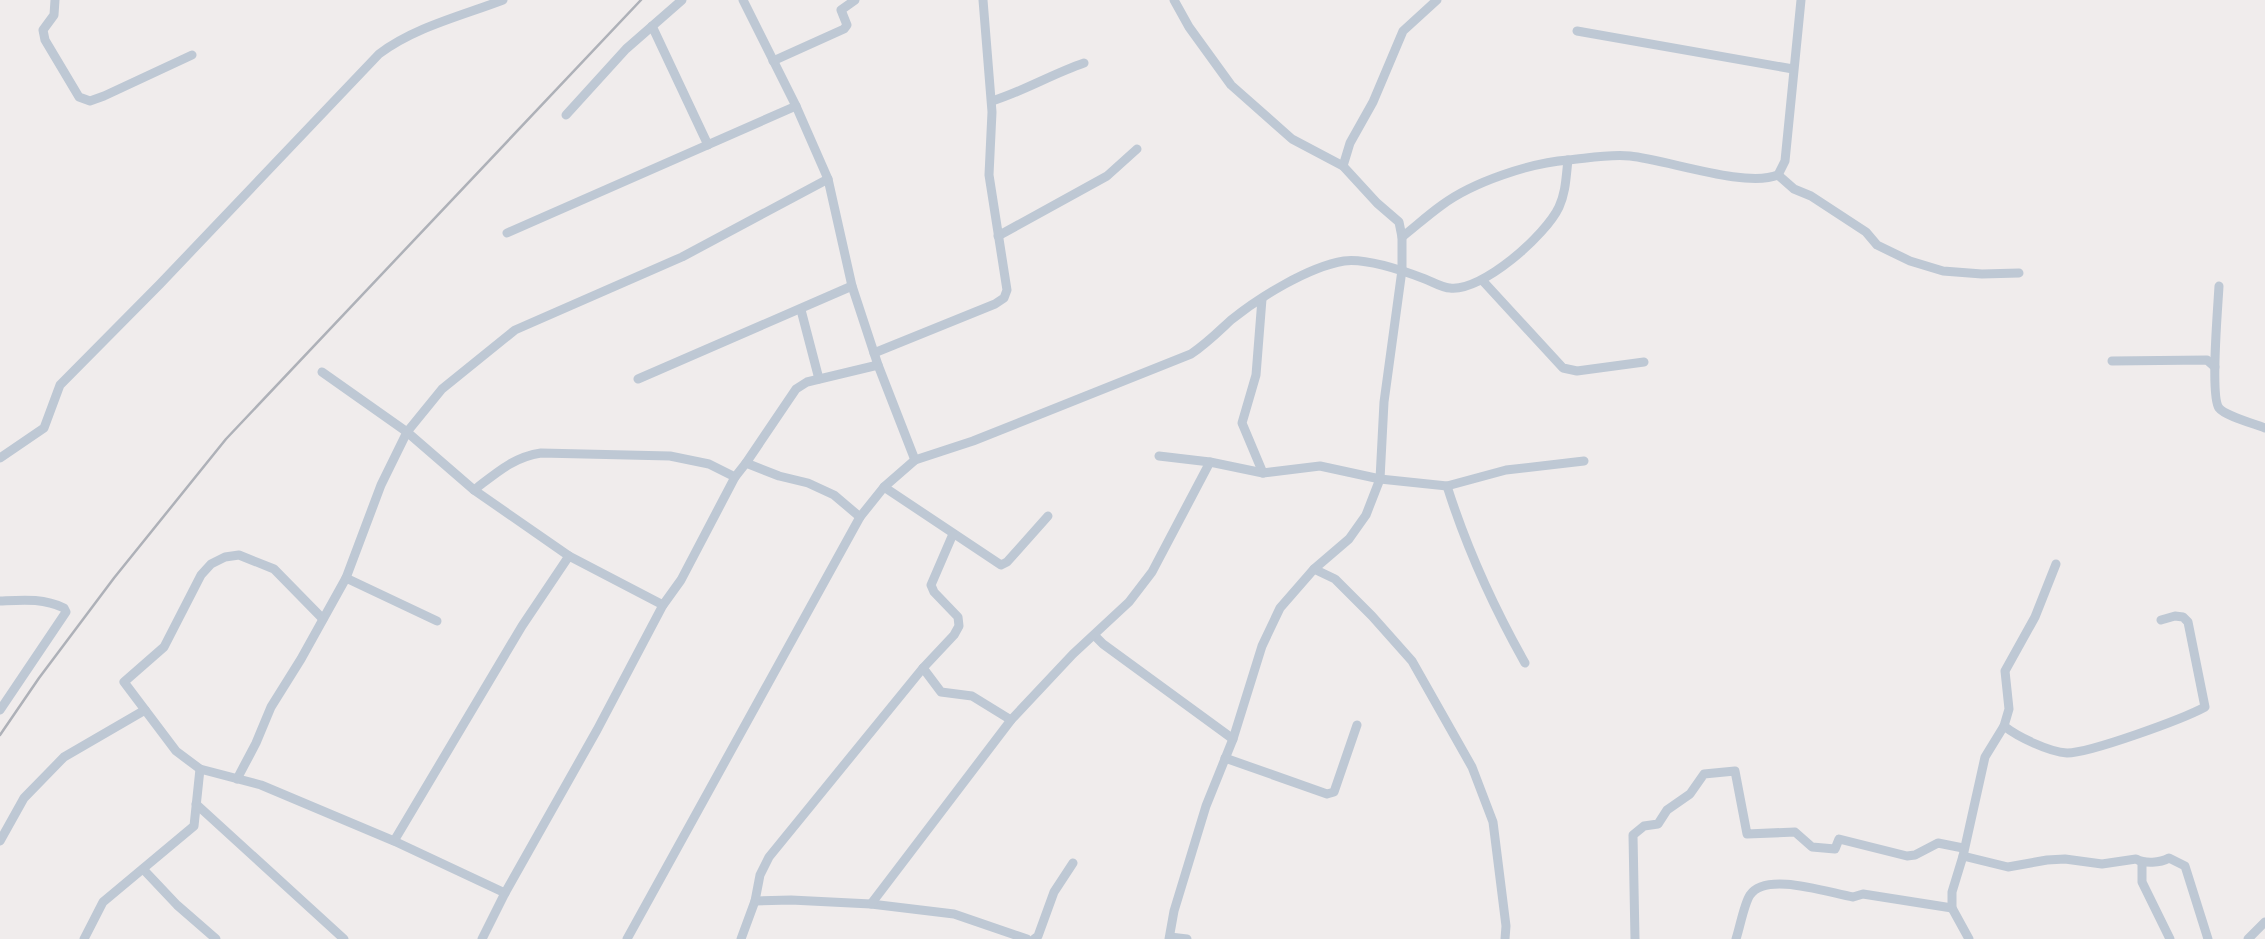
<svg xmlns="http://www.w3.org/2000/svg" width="2265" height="939" viewBox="0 0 2265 939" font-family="Manrope,sans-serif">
<rect width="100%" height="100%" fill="#f0ecec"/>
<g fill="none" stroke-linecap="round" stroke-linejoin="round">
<g stroke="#bec8d4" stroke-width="9">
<path d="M55,0L54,15L43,30L45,40L79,97L90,101L104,96L192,55"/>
<path d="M743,0L796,106L828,179L852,286L878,365L915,460"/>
<path d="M652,26L708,145"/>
<path d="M1577,31L1793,69"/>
<path d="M773,61L844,29L847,25L841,10L855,0"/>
<path d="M992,101C1024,91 1052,74 1084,63"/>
<path d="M566,115L626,49L682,0"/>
<path d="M1343,166L1350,143L1373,102L1403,31L1437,0"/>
<path d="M1778,175L1794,189L1811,196L1866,232L1877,245L1910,261L1943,271L1982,274L2019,273"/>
<path d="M507,233L796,106"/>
<path d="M998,236L1107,176L1137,149"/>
<path d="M1402,237C1416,226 1428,215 1442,205C1473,182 1530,163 1568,160"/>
<path d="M1482,280L1563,368L1577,371L1644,362"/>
<path d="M2219,286C2218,306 2210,396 2219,408C2225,416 2255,424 2265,428"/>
<path d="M1262,299L1256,375L1242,423L1263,473"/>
<path d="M801,310L819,379"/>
<path d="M874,353L995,304L1004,298L1007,290L989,175L992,112L983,0"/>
<path d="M2112,361L2207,360L2215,367"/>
<path d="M322,372L407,432L474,490L569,556"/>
<path d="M638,379L852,286"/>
<path d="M1159,456L1210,462L1263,473L1320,466L1380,479L1447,486L1506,470L1584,461"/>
<path d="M0,458L44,428L60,385L160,284L379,54C415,27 461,16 503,0"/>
<path d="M746,463L779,476L808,483L834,495L860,517"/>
<path d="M1447,486C1466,546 1494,608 1525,663"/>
<path d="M884,487L1001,565L1007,562L1048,516"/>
<path d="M474,490C495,474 513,457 541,453L670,456L709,464L735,477"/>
<path d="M1314,569L1335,579L1372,616L1412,661L1472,767L1493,822L1506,926L1505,939"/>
<path d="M346,578L437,621"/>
<path d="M0,601C23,600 43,598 64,608L66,612L0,710"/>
<path d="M323,619L274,569L239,555L225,557L211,564L201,575L164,647L124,682L176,751L200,769L261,785L394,841L505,893"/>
<path d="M1095,636L1103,644L1233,739"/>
<path d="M923,668L941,692L972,696L1011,720"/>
<path d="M2004,726C2018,737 2049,752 2067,753C2090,753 2183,719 2205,707L2188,622L2183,617L2175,616L2161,620"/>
<path d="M1225,758L1327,794L1334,792L1357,725"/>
<path d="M237,779L256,743L271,707L301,659L346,578L381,485L407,432L442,389L515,330L682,257L828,179"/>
<path d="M196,804L344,939"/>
<path d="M0,841L24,798L64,757L145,710"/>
<path d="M394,841L522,626L569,556L663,605"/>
<path d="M1963,856L2008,867L2047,860L2065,859L2102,864L2136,859C2145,864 2160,863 2169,858L2185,866L2208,939"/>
<path d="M2142,862V882L2170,939"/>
<path d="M143,869L177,905L216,939"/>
<path d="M755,901L791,900L871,904L954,914L1027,939"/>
<path d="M871,904L1011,720L1073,654L1129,602L1152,572L1210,462"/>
<path d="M1170,937L1187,939"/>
<path d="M84,939L103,902L194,826L200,769"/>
<path d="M482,939L505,893L597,730L663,605L681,580L735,477L746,463L796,389L807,382L878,365"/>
<path d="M627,939L860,517L884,487L915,460L973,441L1191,354C1206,344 1218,332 1231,320C1260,297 1308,267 1344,261C1367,258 1404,271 1425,279C1433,282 1442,288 1450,288C1482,292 1546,235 1559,207C1566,192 1566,176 1568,160C1589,158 1609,154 1630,156C1668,160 1745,188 1778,175L1785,161L1801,0"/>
<path d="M741,939L755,901L760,875L769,857L923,668L954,635L959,626L958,617L934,592L931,585L953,534"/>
<path d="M1034,939L1038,936L1054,892L1073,863"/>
<path d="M1169,939L1174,911L1206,806L1233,739L1262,646L1280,608L1314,569L1349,539L1366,515L1380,479L1384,402L1402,270V237L1399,222L1377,203L1343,166L1292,139L1231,85L1189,27L1174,0"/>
<path d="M1635,939L1633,835L1644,826L1658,824L1667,810L1690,794L1704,774L1735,771L1747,834L1795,832L1812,847L1835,849L1839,839L1907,856L1915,855L1938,843L1963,848"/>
<path d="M1736,939C1740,927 1744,904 1750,895C1766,871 1829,893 1853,897L1863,894L1952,908"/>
<path d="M1969,939L1952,908V892L1963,856L1985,757L2004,726L2009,709L2005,671L2035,617L2056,564"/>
<path d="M2248,939L2265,922"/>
</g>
<path stroke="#aeb1b8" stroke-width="2.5" d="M0,735L39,678L114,578L226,439L641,0"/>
</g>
</svg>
